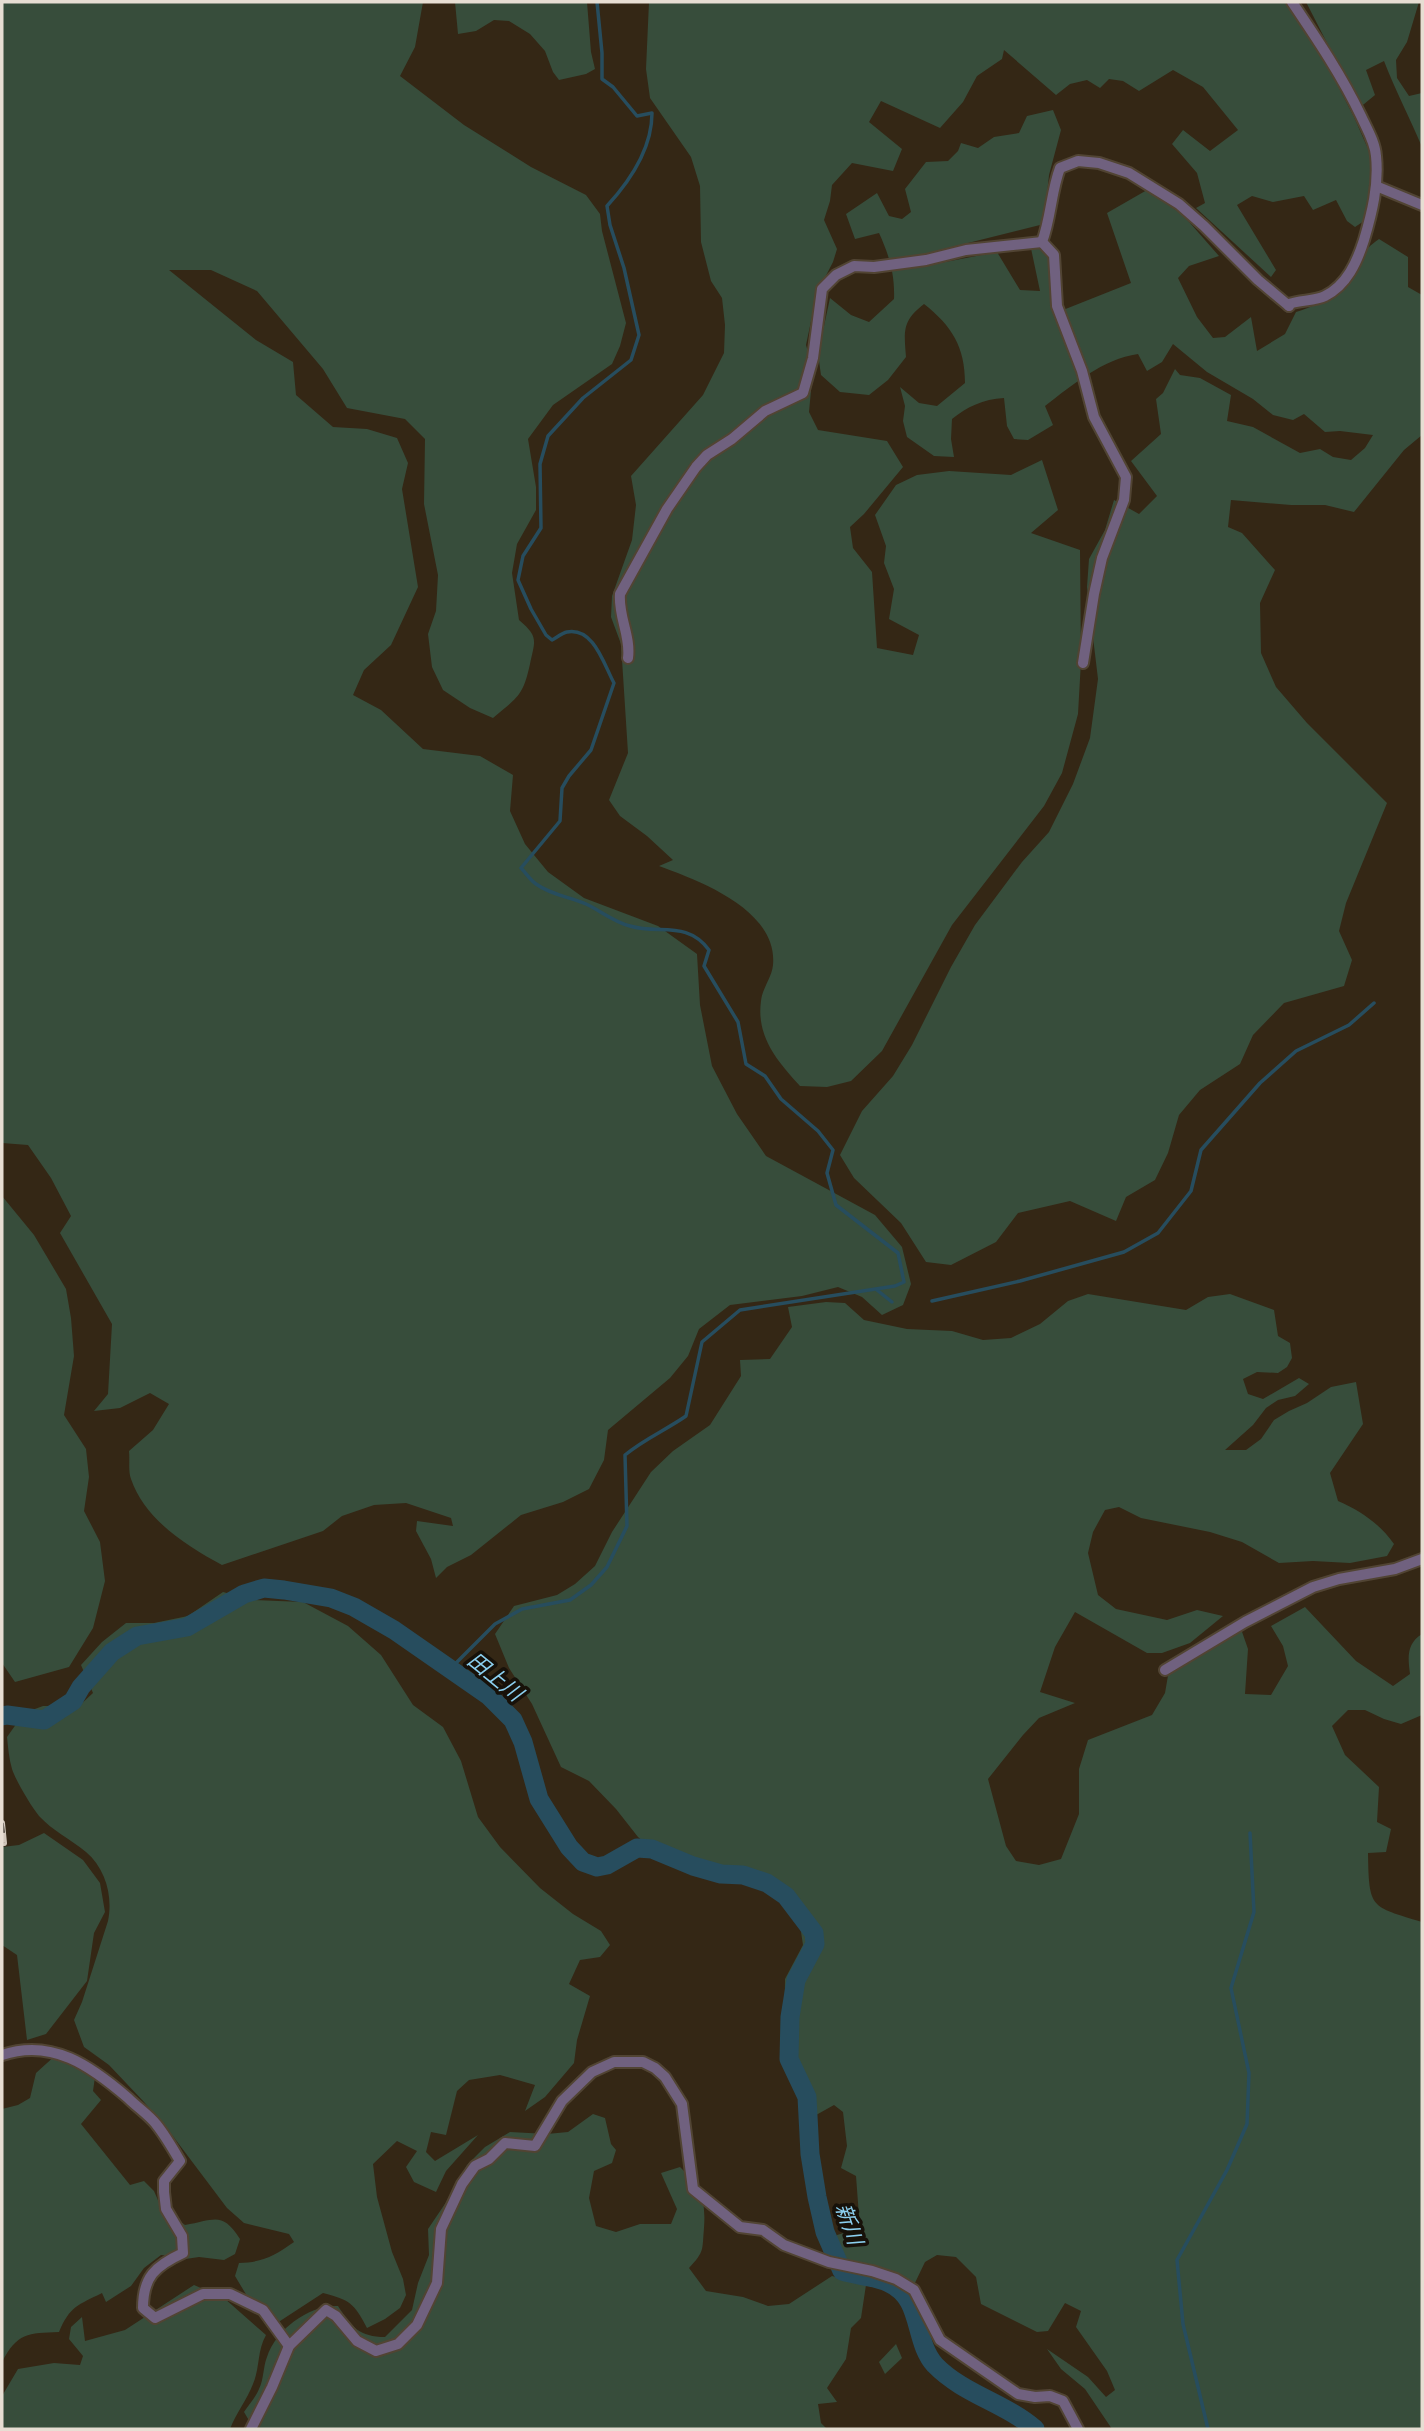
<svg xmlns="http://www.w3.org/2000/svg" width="1424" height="2431" viewBox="0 0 1424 2431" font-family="Jost,'Noto Sans JP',sans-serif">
<rect width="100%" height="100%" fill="#342715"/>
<g fill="#374d3b">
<path d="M2,2H423L415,47L400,76L464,125L531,167L586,195L600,214L602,231L626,323L620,346L612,364L553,405L528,439L536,487V510L517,544L512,573L519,620C539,637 535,640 530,664C523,696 518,697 493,718L470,708L443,690L432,667L428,634L436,611L438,575L424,504L425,439L405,419L347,408L323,369L257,291L211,270H169L256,340L293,362L296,395L333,427L367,429L397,438L408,463L402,489L418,587L391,645L364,670L353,695L381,710L423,749L480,756L513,775L510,811L525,844L548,872L584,898L658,926L697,954L700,1005L712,1066L737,1114L766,1156L875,1215L902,1247L911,1284L903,1305L882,1315L862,1297L838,1287L802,1296L730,1305L699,1329L688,1356L670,1378L608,1430L604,1460L589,1489L563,1502L521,1515L471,1555L447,1567L436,1578L431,1559L416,1531L417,1521L453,1526L451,1518L406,1503L374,1505L342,1516L323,1531L222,1565C187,1546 145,1520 131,1479C128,1471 130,1460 129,1451L153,1430L169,1404L150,1393L120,1408L94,1411L108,1394L112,1324L60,1233L71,1216L51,1178L28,1145L2,1143Z"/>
<path d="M455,2H587L591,52L595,69L586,74L559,80L553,72L545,51L530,34L509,21L494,20L476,31L458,34Z"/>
<path d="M649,2H1298L1324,59L1354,117L1373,160L1374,192L1364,221L1355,227L1347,221L1336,200L1313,210L1304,196L1273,202L1252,196L1237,205L1276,270L1271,277L1196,208L1205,203L1197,173L1172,144L1183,130L1210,151L1238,130L1203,87L1173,70L1139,91L1123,81L1109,79L1100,88L1087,80L1070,84L1056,95L1004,50L1002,59L977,76L963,102L940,128L881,101L869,122L902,149L893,171L852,163L832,185L830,201L824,220L837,249L833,262L817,293L806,345L813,369L809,412L818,430L887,441L903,467L864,514L850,527L853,548L872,572L877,648L913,655L919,635L889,619L894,589L884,563L886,546L875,515L896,485L917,475L949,471L1011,475L1042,460L1058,510L1031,533L1080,550L1081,661L1078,714L1062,773L1044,806L952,925L882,1051L851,1081L827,1087L800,1086C778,1062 756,1037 761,1001C762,989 772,977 773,965C778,910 700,881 659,866L673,860L647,836L620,816L609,800L628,753L621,644L611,617L612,596L632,540L636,505L631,476L703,395L724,353L725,325L722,298L711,281L701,242L700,186L691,157L650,98L646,69Z"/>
<path d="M1306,2H1419L1407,42L1396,60L1397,78L1409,96L1422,93V147C1410,118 1395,90 1384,61L1366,70L1375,95L1358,109L1342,72Z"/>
<path d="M1053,110L1061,130L1049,175L1044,224L940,250V263L997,252L1020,290L1040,291L1029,239L1045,236L1063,310L1131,283L1107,213L1147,190L1183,215L1219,256L1189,266L1178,278L1197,317L1213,338L1225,337L1251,317L1257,351L1285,334L1296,312C1310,308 1331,299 1341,287C1357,267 1356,255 1379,239L1408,257V287L1422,295V435L1404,450L1354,512L1325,505H1291L1231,500L1228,527L1242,533L1275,570L1260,603L1261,653L1276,687L1307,723L1387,803L1346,903L1339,931L1352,960L1344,986L1284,1003L1253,1035L1240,1064L1200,1090L1179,1115L1168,1153L1155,1180L1126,1197L1116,1221L1070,1201L1018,1213L996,1242L951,1265L926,1262L901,1223L854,1178L840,1155L862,1111L893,1076L912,1045L951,967L975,925L1022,862L1049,832L1073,784L1090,738L1098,679L1087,587L1089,559L1105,530L1114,500L1139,514L1157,496L1131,461L1161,434L1156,399L1163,393L1175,369L1180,375L1200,378L1231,395L1227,421L1253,427L1300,453L1320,449L1333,457L1351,460L1365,448L1373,435L1340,431L1325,432L1304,414L1293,420L1273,415L1253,399L1207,372L1173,344L1162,362L1147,371L1138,354C1103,359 1072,385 1045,406L1053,425L1028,440L1014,439L1007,426L1004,398C983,399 967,407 952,419L951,439L954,457L934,456L907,437L903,421L905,406L900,387L919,403L937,406L965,383C965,347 952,326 924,304C902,321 904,331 906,357L888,380L869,395L840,392L821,375L818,354L830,298L851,315L869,322L894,299C895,274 889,255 879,233L855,239L846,214L877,193L889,216L902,219L911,212L905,189L926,162L948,161L958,151L961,143L978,148L994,137L1019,133L1027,116Z"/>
<path d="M2,1196L34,1235L66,1289L71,1318L74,1356L64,1415L86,1449L89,1477L84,1511L100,1542L105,1581L93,1628L69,1667L15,1682L2,1663Z"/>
<path d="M1088,1294L1186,1310L1208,1297L1230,1294L1274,1310L1278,1336L1290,1343L1292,1358L1287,1367L1278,1373L1257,1372L1243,1379L1248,1394L1263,1399L1299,1378L1309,1384L1295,1396L1278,1400L1266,1408L1253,1425L1225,1450H1246L1261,1439L1274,1420L1289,1411L1307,1403L1331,1387L1356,1382L1363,1424L1330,1473L1338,1501C1361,1511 1380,1524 1394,1544L1387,1556L1350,1563L1313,1561L1279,1563L1242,1542L1210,1532L1141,1518L1119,1507L1105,1510L1093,1532L1088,1553L1098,1595L1116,1609L1167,1620L1197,1610L1223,1616L1190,1643L1162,1653H1147L1075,1612L1055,1647L1040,1692L1075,1703L1039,1718L1023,1735L988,1779L1006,1846L1016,1861L1039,1865L1061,1859L1079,1814V1769L1088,1740L1152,1715L1165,1693L1170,1664L1240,1626L1248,1649L1245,1694L1271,1695L1288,1666L1283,1646L1271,1626L1305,1607L1356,1661L1393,1686L1410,1674C1408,1658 1406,1644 1422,1634V1715L1401,1724L1384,1719L1365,1710H1348L1332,1726L1345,1755L1379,1787L1377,1822L1391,1829L1386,1852L1368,1853C1369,1909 1370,1906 1422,1922V2429H1112L1085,2389L1061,2369L1047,2349L1088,2377L1106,2397L1115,2390L1107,2371L1076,2327L1081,2311L1065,2303L1048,2331L1037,2332L981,2304L976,2277L956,2257L937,2255L925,2262L913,2287L846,2266L833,2255L837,2235L857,2229L859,2216L856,2176L841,2168L847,2146L843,2112L834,2105L809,2119L802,2094L784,2060L785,1979L803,1945L796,1899L783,1884L757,1871L680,1865L665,1860L638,1837L616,1809L589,1781L561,1767L532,1704L509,1668L495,1634L514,1606L557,1595L575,1584L595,1566L612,1532L651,1472L673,1451L710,1425L741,1376L740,1360L770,1359L792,1327L788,1307L826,1302L845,1303L864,1320L907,1329L952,1331L983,1340L1011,1338L1040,1324L1068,1301Z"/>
<path d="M223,1592L254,1600L303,1602L348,1626L381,1655L413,1705L443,1727L461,1761L478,1817L500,1847L540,1888L573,1914L601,1931L610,1945L600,1957L580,1960L569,1984L590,1996L577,2040L574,2063L545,2097L525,2111L535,2085L500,2075L469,2080L457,2091L446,2135L431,2132L426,2152L435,2161L478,2135L446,2171L436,2192L414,2182L406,2167L417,2151L397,2141L373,2164L377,2197L392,2252L403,2279L406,2295L400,2308L385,2319L367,2328C354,2303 350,2300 323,2293L277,2323L253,2306L235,2276L239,2263C264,2262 274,2256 294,2242L289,2234L244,2223L227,2208L172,2135L144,2102L109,2065L84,2047L74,2020L82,2002L108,1921C113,1897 106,1869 86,1852C70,1839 53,1831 39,1816C31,1806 16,1781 12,1769C9,1759 8,1747 7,1737L24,1713L43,1706H79L93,1693L81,1665L102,1642L126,1623H154L188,1616Z"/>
<path d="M44,1833L83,1860L100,1883L105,1912L94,1933L87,1981L46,2034L27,2040L17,1955L2,1945V1847L19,1845Z"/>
<path d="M57,2054L96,2070L93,2091L101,2100L81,2124L130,2185L144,2181L154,2191L161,2207L185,2225C215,2220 222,2211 240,2239L235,2254L224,2260L199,2257L179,2260L173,2256L161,2255L144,2268L131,2286L106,2302L102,2293C78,2305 70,2306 59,2332C28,2333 17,2333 2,2362V2109L18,2105L30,2098L36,2073Z"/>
<path d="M593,2114L605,2118L611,2144L616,2150L612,2163L594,2171L589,2198L596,2226L616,2232L640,2224H671L677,2209L661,2173L680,2167C701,2188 706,2198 704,2228C702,2250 705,2251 689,2268L706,2291L743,2297L768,2306L789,2304L832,2276L866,2285L861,2318L851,2328L846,2359L827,2388L837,2402L818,2404L821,2423L827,2429H254L244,2412C249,2404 256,2397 259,2389C264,2379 263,2367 267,2357C276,2329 309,2305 338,2306C351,2327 360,2337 385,2337L412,2310L418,2283L429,2255L428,2229L453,2192L467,2165L485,2147L510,2132L547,2134L568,2132Z"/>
<path d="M194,2285L224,2298L266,2335C257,2351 260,2368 253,2384C247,2400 236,2413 230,2429H2V2396L18,2369L54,2363L80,2365L83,2356L69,2339L71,2327L82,2317L85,2341L125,2330Z"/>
<path d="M896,2344L902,2358L885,2374L879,2362Z"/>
</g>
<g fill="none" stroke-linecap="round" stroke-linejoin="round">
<g stroke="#274d5e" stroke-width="3.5">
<path d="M877,1290L892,1302"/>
<path d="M932,1301L1020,1281L1124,1252L1158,1233L1191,1191L1201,1150L1260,1083L1296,1051L1349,1025L1374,1003"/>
<path d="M450,1669L495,1624L522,1609L570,1600L591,1585L607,1567L627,1526L625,1455C644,1439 666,1430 686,1416L702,1342L740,1310L895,1286L904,1282L898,1253L836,1205L827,1173L833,1150L818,1131L781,1099L765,1076L746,1064L738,1022L704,966L709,950C687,920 659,935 630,926C614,922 601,911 586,904C570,897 551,895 536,884C530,880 526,873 521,868L560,821L562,788L569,776L591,750L614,683C604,665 594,627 567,632C562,633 556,638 552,640L546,635L531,609L518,580L523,556L541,528L540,464L548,436L583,398L631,360L639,335L624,268L610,225L607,206C630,181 652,148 652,113L637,116L613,87L602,79V53L597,2"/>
<path d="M1208,2429L1183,2324L1177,2260L1227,2170L1247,2124L1249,2073L1231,1988L1254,1912L1250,1833"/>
</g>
<path stroke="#274d5e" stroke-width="19" d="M2,1716L7,1715L44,1720L73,1701L81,1687L112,1652L137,1636L187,1627L244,1594L264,1588L284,1590L331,1598L354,1607L394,1630L489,1696L513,1720L523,1742L539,1799L569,1847L583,1862L597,1867L607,1865L637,1848L652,1849L693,1866L721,1874L743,1875L767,1883L786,1896L814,1933L815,1944L796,1980L790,2017L789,2059L807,2097L810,2154L817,2197L825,2232L842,2271C857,2276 875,2276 889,2283C923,2298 913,2341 935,2365C963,2394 1005,2403 1035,2429"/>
<g stroke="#514433" stroke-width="14">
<g id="minor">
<path d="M1376,186L1422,205"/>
<path d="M1289,306V304C1300,300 1315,301 1325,296C1347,285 1357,262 1364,240C1372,213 1379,185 1376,156C1375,142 1367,129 1361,116C1342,76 1317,39 1292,2"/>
<path d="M628,658C631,636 618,616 620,594L667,509L696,467L707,455L732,439L765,411L803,393L813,358L822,289L836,275L854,266L874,267L926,260L966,250L1042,242"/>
<path d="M1083,663L1094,594L1102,558L1124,500L1126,477L1094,417L1082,371L1057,306L1054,255L1042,242C1051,218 1051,192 1060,168L1078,161L1099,163L1129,173L1179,204L1204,226L1258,280L1289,306"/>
<path d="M1165,1670L1245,1622L1313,1587L1339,1579L1395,1569L1422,1559"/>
<path d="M2,2055C52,2038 91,2066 128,2098C137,2107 149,2115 156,2124C165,2135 173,2149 180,2161L164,2181V2192L166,2209L182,2236L183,2253C155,2266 143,2277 143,2308L155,2318L203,2294H230L263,2310L289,2346"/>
<path d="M251,2429L272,2387L289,2346L326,2310L336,2316L357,2341L376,2351L398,2344L417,2325L437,2283L441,2229L462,2184L475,2166L489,2159L505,2143L535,2146L562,2101L592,2072L614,2062H643L655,2068L665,2077L682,2104L693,2189L740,2227L763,2230L784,2245L829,2262L872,2271L896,2279L914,2290L940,2340L1018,2394L1035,2397L1050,2396L1063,2401L1078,2429"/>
</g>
</g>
<use href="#minor" stroke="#70617f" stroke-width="10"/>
<g stroke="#d0c6ba" stroke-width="6">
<path id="rail" d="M2,1823L4,1843"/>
</g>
<use href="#rail" stroke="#171109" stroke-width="3.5" stroke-dasharray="10" stroke-linecap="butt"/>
</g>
<g text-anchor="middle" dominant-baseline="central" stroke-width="7" stroke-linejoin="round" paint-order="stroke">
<g font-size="21" font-style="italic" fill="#8cd0f0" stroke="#171109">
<text transform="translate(495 1677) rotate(39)">田上川</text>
<text transform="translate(849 2224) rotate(71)">新川</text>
</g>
</g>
<rect width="1424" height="2431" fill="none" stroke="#e7ded3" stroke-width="7"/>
</svg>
